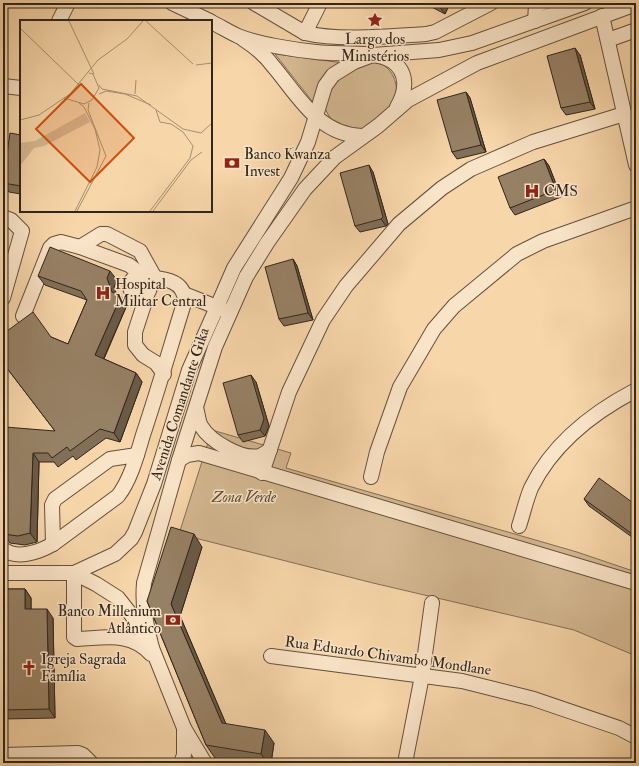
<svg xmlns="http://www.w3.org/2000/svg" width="639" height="766" viewBox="0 0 639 766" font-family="'IM FELL Double Pica',serif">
<rect width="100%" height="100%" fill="#f7d6a9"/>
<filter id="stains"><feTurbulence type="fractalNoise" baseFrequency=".005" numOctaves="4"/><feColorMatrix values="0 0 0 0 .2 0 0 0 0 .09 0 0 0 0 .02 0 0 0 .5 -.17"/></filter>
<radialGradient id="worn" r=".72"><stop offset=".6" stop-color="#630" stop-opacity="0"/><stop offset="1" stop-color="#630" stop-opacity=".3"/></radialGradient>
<g fill="#d5b891" stroke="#826e56">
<path d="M275,54L344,63C325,76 316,80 315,105Z"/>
<path d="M374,62C378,63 384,65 386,67C397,76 398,91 396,104L362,133C339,127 332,127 323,103L333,78Z"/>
<path d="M212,430L291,453L286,468L577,552L636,572V656L574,630L373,583L179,534Z"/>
</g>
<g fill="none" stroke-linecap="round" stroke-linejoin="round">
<g stroke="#62513f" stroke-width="16">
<g id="minor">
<path d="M172,3L210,21"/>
<path d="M254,3L305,33C338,41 391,36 426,34L435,32L491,3"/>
<path d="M602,16L636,165"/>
<path d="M59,21L68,3"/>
<path d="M535,21L536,5L543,3"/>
<path d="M211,22C220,26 229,32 238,36C257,44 296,50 316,52C337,55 375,50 392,61C409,73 406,92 397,107"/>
<path d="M305,33L320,3"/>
<path d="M243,39C254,46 265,55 273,66C298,95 318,135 362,136"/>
<path d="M608,40L636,30"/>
<path d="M3,86L21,88"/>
<path d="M3,217L11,220L22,231L3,298"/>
<path d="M80,247L101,234H107L140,251L155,278"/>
<circle cx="140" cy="286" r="10"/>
<path d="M148,292L135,332V345L143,355L156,363L164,374"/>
<path d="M184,294L224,310"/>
<path d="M23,316L50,248L54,244L61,242L80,247L129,265L142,275"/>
<path d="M196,408C198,413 198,421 201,426C210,441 241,460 259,456C263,455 267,452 270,450"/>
<path d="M179,460L187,455L199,453L636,583"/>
<path d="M262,473L289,392L323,320L346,286L399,224L442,188L471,169L533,142L624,114"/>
<path d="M371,477L377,452L400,387L434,329L454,306L517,254L543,241L636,208"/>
<path d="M519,526C523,514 526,500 531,488C553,443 592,413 636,390"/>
<path d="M53,544L118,496C131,479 137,455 143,435C158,390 171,345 185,300C183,279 163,279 146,277"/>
<path d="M3,549C17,560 39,552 53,544L52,505L55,499L110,459L137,455"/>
<path d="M3,573H74L96,584L118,598L133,617L152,648L184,728V755L181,763"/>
<path d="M74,573L115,554L131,539L135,532L154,484L189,370L217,307L234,268L291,178L308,142L325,86L333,75L354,62L373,55L439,50L472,43L585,3"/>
<path d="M74,573V637L77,639C105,638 130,631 151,654"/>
<path d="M152,648C146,626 142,606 144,583L179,460L215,347L246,277L267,243L305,189L335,157L378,126L408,100L477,63L636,4"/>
<path d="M271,656L462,681L534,699L619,728L636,737"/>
<path d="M184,728L205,763"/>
<path d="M3,755L78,753L83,755L91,763"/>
<path d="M405,763L422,676L432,603"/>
</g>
</g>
<use href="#minor" stroke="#fae4c7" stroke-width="14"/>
</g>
<g fill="#826f57" stroke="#30251c">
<path d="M424,3H450L445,14Z"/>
<path d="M580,55L595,109L566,115L561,108Z"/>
<path d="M466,92L470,98L486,152L457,159L452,152Z"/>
<path d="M21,135V194L9,192L3,184V181Z"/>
<path d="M544,159L549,166L561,197L515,215L510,208Z"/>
<path d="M373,172L388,224L386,226L360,232L355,226Z"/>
<path d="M293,259L297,266L313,320L284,326L279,319Z"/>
<path d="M38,276L117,280L114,287L116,294L121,296L127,305L104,359L136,373L142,382L120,442L106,438L76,460L73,456L58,467L54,462H39L37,542L25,545L10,543L3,534L4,501H3V468H5L55,431L3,363V334L51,337L68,344L87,300L45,285Z"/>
<path d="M256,382L269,426L265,436L243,442L238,435Z"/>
<path d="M584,499L636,505V540L589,506Z"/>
<path d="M202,547L180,616L226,724L274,743L271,763H246L215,758L206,745L147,601Z"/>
<path d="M3,589H25L31,598V609L53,618L55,718L3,719Z"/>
</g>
<g fill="#6a5a47" stroke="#30251c">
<path d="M440,3H450L445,14L439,6Z"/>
<path d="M575,48L580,55L595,109L590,102Z"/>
<path d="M466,92L470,98L486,152L481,145Z"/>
<path d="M544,159L549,166L561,197L556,190Z"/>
<path d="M369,165L373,172L388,224L386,226L381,219Z"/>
<path d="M293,259L297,266L313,320L308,313Z"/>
<path d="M110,271L117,280L114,287L119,301L112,292L107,278Z"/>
<path d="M121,296L127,305L101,364L95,355Z"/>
<path d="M136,373L142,382L120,442L114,433Z"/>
<path d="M251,375L256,382L269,426L265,436L260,430Z"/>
<path d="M33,453L39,462L37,542L30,533Z"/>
<path d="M194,534L202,547L180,616L231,736L222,723L171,604Z"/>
<path d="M25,589L31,598V618L25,609Z"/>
<path d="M47,609L53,618L55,718L49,709Z"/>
<path d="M265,730L274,743L271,763H267L261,754Z"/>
</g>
<g fill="#978165" stroke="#30251c">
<path d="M434,3H440L439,6Z"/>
<path d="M575,48L590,102L561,108L547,56Z"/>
<path d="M466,92L481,145L452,152L437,100Z"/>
<path d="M10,133L21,135V186L3,183Z"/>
<path d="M544,159L556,190L510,208L498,177Z"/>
<path d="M369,165L383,217L381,219L355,226L340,173Z"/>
<path d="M50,247L110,271L107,278L112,292L121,296L95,355L136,373L114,433L100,429L70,451L67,447L52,458L48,453H33L30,533L18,536L3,534L4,492H3V468H5V427L55,431L3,363V334L33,312L51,337L68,344L87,300L81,291L38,276Z"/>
<path d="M293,259L308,313L279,319L265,267Z"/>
<path d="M251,375L264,419L260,430L238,435L223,383Z"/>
<path d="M599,478L636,505V535L635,536L584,499Z"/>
<path d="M171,527L194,534L171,604L222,723L265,730L261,754L206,745L147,601Z"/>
<path d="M3,589H25V609H47L49,709L3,710Z"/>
</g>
<defs>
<g id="sight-bare" transform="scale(1.2)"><path d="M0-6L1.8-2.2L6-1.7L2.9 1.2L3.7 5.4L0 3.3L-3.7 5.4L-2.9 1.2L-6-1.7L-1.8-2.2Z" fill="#8f2418" stroke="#fae4c7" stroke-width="2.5" paint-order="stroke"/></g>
<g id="bank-bare" transform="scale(1.2)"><path d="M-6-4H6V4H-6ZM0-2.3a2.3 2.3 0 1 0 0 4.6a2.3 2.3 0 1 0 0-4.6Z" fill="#8f2418" stroke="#fae4c7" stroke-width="2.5" paint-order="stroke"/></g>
<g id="hospital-bare" transform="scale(1.2)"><path d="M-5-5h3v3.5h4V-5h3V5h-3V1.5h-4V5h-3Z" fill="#8f2418" stroke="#fae4c7" stroke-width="2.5" paint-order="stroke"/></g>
<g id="church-bare" transform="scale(1.2)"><path d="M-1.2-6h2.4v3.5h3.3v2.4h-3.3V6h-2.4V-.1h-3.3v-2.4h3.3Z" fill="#8f2418" stroke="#fae4c7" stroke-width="2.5" paint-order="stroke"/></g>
</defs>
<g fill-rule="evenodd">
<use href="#sight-bare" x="375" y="20"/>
<use href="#bank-bare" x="232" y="163"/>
<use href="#hospital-bare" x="532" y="191"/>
<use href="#hospital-bare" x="103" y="293"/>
<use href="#bank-bare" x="173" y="620"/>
<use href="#church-bare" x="29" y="668"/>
</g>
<g text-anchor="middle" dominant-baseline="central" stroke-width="3" stroke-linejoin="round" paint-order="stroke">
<g font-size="15" fill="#30251c" stroke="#fae4c7" text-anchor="start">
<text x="375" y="39" text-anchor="middle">Largo dos<tspan x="375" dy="17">Ministérios</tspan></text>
<text x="244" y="154">Banco Kwanza<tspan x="244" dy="17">Invest</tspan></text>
<text x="544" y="191">CMS</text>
<text x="115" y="284">Hospital<tspan x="115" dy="17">Militar Central</tspan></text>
<text x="161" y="611" text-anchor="end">Banco Millenium<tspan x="161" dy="17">Atlântico</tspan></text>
<text x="41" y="659">Igreja Sagrada<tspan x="41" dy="17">Família</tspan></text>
</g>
<g font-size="15" fill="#30251c" stroke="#fae4c7">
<text transform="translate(180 404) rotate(-72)">Avenida Comandante Gika</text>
<text transform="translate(388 656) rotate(8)">Rua Eduardo Chivambo Mondlane</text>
</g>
<g font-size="15" font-style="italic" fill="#594a39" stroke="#fae4c7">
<text x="244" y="497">Zona Verde</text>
</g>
</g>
<g transform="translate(20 20)">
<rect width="192" height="192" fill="#f7d6a9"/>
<path d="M65,93L70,102L24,126L14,128L0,146V123L15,121Z" fill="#d5b891"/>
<path fill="none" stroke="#a78f71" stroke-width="1" d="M49,1L74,54M126,1L173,44M0,8L59,65M176,45L192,43M79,65L82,69L117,76L163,109L181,113M79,74L86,71L105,74L131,85M115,74L116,60M44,78L64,84L72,80L79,68L73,54L69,53M136,90L140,102L151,104L163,112L173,126M0,100L19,95L50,74L78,40L107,19L123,1M181,113L192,103M55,191L77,147L80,130L75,109L64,87L59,83M57,191L86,136L68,90L69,83M130,191L170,138L173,126M133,191L171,140L182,132"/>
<path fill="#cc510e" fill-opacity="0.15" stroke="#cc510e" stroke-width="2" d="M61,64L114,118L70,162L16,109Z"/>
<rect width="192" height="192" fill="none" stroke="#30251c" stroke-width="2"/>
</g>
<rect width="639" height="766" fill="none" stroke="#f7d6a9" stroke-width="16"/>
<rect x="4" y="4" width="631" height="758" fill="none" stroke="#30251c" stroke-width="2"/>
<rect x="8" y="8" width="623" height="750" fill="none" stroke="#30251c"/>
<rect width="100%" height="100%" filter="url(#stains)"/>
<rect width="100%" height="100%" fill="url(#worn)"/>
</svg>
